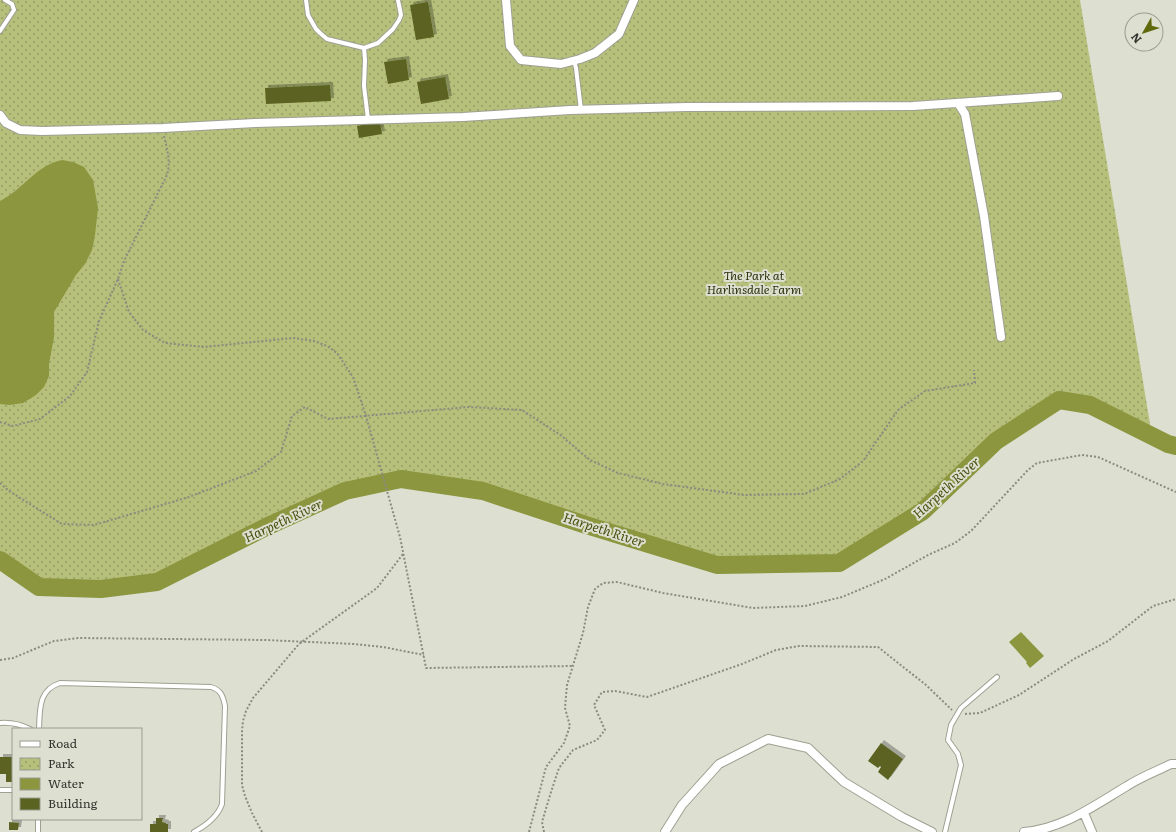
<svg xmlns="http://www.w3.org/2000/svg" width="1176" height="832" font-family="Literata,serif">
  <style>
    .park { fill: url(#park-dots) }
    .water { fill: #8b963f }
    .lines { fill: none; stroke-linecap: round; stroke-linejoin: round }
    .river { stroke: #8b963f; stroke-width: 18 }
    .building { fill: #5b6321; filter: url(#shadow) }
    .service-casing { stroke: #9ea092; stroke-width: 6 }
    .minor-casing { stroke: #9ea092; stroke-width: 10 }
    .path { stroke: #898b81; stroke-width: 2; stroke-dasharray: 2 2; stroke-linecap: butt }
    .service { stroke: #fff; stroke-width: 4 }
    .minor { stroke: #fff; stroke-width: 8 }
    .labels { text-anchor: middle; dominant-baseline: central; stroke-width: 4; stroke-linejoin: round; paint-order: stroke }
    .park-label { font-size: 12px; font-style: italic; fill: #2e320d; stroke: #dde0d1 }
    .water-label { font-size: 13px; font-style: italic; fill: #494f0e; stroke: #dde0d1 }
  </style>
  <defs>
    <pattern id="park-dots" width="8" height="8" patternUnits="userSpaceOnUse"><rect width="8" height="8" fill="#b6c07b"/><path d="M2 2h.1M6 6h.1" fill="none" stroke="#959d65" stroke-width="1.8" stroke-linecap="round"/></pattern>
    <filter id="shadow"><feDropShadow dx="3" dy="-3" stdDeviation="0" flood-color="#0004"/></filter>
  </defs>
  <rect width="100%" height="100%" fill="#dde0d1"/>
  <path class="park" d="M0,0h1080l72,436 -62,-31 -31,-5 -63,41 -73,70 -84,52 -122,2 -131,-40 -103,-34 -82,-12 -56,12 -79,36 -109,55 -56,7 -62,-2 -39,-27z"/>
  <path class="water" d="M62,160l11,2 11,5 9,13 5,28 -3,27 -3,15 -7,14 -9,11 -22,37v25l-5,27v12l-5,11 -8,8 -13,8 -13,2 -10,-1v-203c23,-11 36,-36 62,-41z
    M1021,632l23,24 -14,12 -4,-5 1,-1 -18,-20z"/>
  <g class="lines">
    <path class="river" d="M0,560l39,27 62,2 56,-7 109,-55 79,-36 56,-12 82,12 103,34 131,40 122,-2 84,-52 73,-70 63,-41 31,5 78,39 8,2"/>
  </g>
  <path class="building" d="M428,2l6,35 -18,3 -6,-35z
    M406,59l3,21 -21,4 -4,-22z
    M445,77l4,22 -28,5 -4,-22z
    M330,85l1,16 -65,3 -1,-16z
    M380,122l2,12 -23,4 -2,-12z
    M881,743l22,16 -15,21 -10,-8 3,-5 -1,-1 -2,2 -10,-7z
    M0,757h13v25h-7v-8h-6z
    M156,818h7l-1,4 4,1v1h2v8h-18v-8h6z
    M9,822l10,1 -1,7h-9z"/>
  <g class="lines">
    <defs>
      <path id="service" d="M306,0l2,15 8,14 4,4 7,6 37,9 14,-5 15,-14 6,-9 2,-5 -3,-15
        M0,31l14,-21 -2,-6 -7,-4
        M364,48l1,12 -1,26 4,33
        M574,61l2,7 5,42
        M0,723c11,-1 20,1 30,6
        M39,729c1,-19 -1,-39 21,-46l151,4c10,3 12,9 14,19l-3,98c-4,12 -17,22 -28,28
        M0,790h13
        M38,819v13
        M945,832l16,-67 -3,-11 -10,-14 3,-15 10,-17 36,-31"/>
      <path id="minor" d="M506,0l4,46 11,14 40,4 19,-5 15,-6 24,-19 15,-34
        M958,103l7,11 19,102 17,121
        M0,115l6,8 14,7 22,1 121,-3 92,-5 208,-6 107,-7 117,-3 226,-1 145,-10
        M1084,813l8,19
        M665,832l17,-27 37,-41 49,-25 40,9 36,34 58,35 30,15
        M1024,832c39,-3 71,-27 103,-46 14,-9 30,-15 44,-22h5"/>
    </defs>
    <use href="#service" class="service-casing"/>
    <use href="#minor" class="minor-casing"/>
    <path class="path" d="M118,279l11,33 14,18 22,13 39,4 89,-9 21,3 13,5 10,7 16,24 13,39 34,121 26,131 147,-2
      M0,422l13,4 27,-7 30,-23 17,-24 12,-51 19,-42 6,-18 43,-86c4,-14 0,-26 -3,-39
      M0,483l9,8 53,33 32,1 95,-28 67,-26 25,-19 11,-36 13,-9 23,12 141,-12 53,3 37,24 31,26 28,13 45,11 81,11 60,-1 36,-15 23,-18 35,-51 27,-19 50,-8 -1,-13
      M0,660l13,-2 41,-17 24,-3 188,2 88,4 29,3 41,8
      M965,714l15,-1 39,-18 55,-36 34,-18 45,-35 23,-7
      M262,832l-10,-19 -7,-17 -3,-11v-54l1,-10 3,-10 7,-13 46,-54 78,-56 26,-34
      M529,832l17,-65 18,-24 6,-17 -5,-18 2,-23 16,-52 5,-26 7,-18 8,-6 14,-1 46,11 90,15 52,-2 37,-9 43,-18 43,-24 27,-12 16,-12 57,-61 9,-7 45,-8 16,2 78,35
      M544,832l-2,-10 9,-30 8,-24 14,-18 24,-10 8,-10 -11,-25 8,-13 13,-1 32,6 95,-33 34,-14 23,-4 79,1 48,38 26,25"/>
    <use href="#service" class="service"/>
    <use href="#minor" class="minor"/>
  </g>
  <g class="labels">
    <g class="park-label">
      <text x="754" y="275">The Park at<tspan x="754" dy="14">Harlinsdale Farm</tspan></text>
    </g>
    <g class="water-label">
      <text transform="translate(946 487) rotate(-42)">Harpeth River</text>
      <text transform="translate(283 520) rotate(-25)">Harpeth River</text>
      <text transform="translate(604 529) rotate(18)">Harpeth River</text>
    </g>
  </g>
  <rect x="12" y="728" width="130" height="92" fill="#dde0d1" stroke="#999b90"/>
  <rect x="20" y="741" width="20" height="6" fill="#ffffff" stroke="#999b90"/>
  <text x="48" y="748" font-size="12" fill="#33342f">Road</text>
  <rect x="20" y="758" width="20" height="12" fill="url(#park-dots)" stroke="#999b90"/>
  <text x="48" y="768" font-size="12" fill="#33342f">Park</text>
  <rect x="20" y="778" width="20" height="12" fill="#8b963f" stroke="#999b90"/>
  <text x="48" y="788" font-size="12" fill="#33342f">Water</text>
  <rect x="20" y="798" width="20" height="12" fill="#5b6321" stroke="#999b90"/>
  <text x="48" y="808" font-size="12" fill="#33342f">Building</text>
  <g transform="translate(1144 32) rotate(231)"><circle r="19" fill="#dde0d1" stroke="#999b90"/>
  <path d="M0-3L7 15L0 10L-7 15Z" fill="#5f680b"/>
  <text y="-6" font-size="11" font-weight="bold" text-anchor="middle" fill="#33342f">N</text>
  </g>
</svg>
